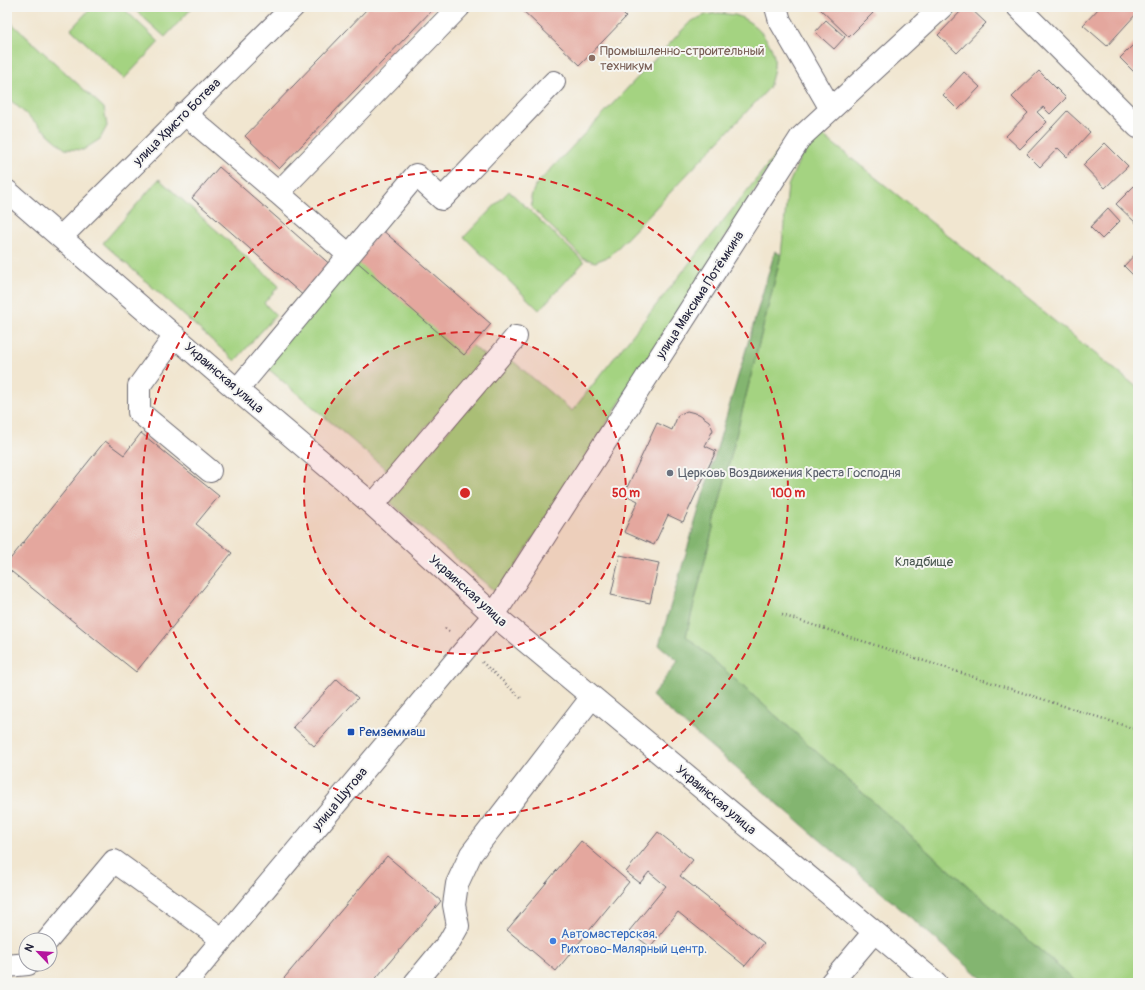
<svg xmlns="http://www.w3.org/2000/svg" width="1145" height="990" font-family="Pangolin,sans-serif">
  <style>
    .green { fill: #a4d381; stroke: #637a5e }
    .forest { fill: #83b56f; stroke: #526c55 }
    .building { fill: #e4a79e }
    .lines { fill: none; stroke-linecap: round; stroke-linejoin: round }
    .minor-casing { stroke: #6a676f; stroke-width: 24 }
    .path { stroke: #6a676f; stroke-width: 2.5; stroke-dasharray: 1 3; stroke-linecap: butt }
    .minor { stroke: #fff; stroke-width: 22 }
    .ring { fill: none; stroke: #d62828; stroke-width: 2; stroke-dasharray: 7 5 }
    .education-dot { fill: #8d6e63; stroke: #f6f6f2; stroke-width: 1.5 }
    .worship-dot { fill: #6b7280; stroke: #f6f6f2; stroke-width: 1.5 }
    .transit-dot { fill: #1a4fb4; stroke: #f6f6f2; stroke-width: 1.5 }
    .shop-dot { fill: #3f7fe0; stroke: #f6f6f2; stroke-width: 1.5 }
    .labels { text-anchor: middle; dominant-baseline: central; stroke-width: 4; stroke-linejoin: round; paint-order: stroke }
    .education-label { font-size: 13px; fill: #785e54; stroke: #f6f6f2; text-anchor: start }
    .street-label { font-size: 13px; fill: #22223b; stroke: #f6f6f2 }
    .worship-label { font-size: 13px; fill: #5b616d; stroke: #f6f6f2; text-anchor: start }
    .park-label { font-size: 13px; fill: #495750; stroke: #f6f6f2 }
    .transit-label { font-size: 13px; fill: #164399; stroke: #f6f6f2; text-anchor: start }
    .shop-label { font-size: 13px; fill: #366cbe; stroke: #f6f6f2; text-anchor: start }
    .centre { fill: #d62828; stroke: #f6f6f2; stroke-width: 2 }
    .ring-label { font-size: 12px; text-anchor: middle; font-weight: bold; fill: #d62828; stroke: #f6f6f2; stroke-width: 4; stroke-linejoin: round; paint-order: stroke }
  </style>
  <rect width="100%" height="100%" fill="#f6f6f2"/>
  <filter id="ink" filterUnits="userSpaceOnUse"><feTurbulence type="fractalNoise" baseFrequency=".025" numOctaves="2"/><feDisplacementMap in="SourceGraphic" scale="8" xChannelSelector="R" yChannelSelector="G"/><feConvolveMatrix kernelMatrix="1 2 1 2 8 2 1 2 1" color-interpolation-filters="sRGB"/></filter>
  <filter id="wash" filterUnits="userSpaceOnUse"><feTurbulence type="fractalNoise" baseFrequency=".012" numOctaves="4" result="noise"/><feDisplacementMap in="SourceGraphic" scale="16" xChannelSelector="R" yChannelSelector="G"/><feGaussianBlur stdDeviation="0.9" result="paint"/><feColorMatrix in="noise" values="0 0 0 0 0 0 0 0 0 0 0 0 0 0 0 0 0 1.4 0 .05"/><feComposite in="paint" operator="in"/></filter>
  <g filter="url(#wash)">
    <rect width="100%" height="100%" fill="#f1e6d0"/>
    <path class="green" d="M92,7h30l37,35 -35,37 -53,-50z
      M132,7h61l-28,30z
      M719,13c5,1 11,1 16,2 17,5 36,24 39,42 1,10 -2,21 -5,31l-159,168 -15,6 -12,-4 -51,-50 -1,-11 4,-11 155,-164 15,-7z
      M7,19l97,89 3,18 -7,13 -17,11 -18,-1 -58,-52z
      M820,133l318,255v595h-61l-391,-347 95,-381 7,-69 15,-35z
      M785,143l-287,451 -108,-92 118,-145 64,54z
      M159,179l120,107 -15,17 12,12 -41,46 -132,-118z
      M509,191l75,71 -45,48 -75,-73z
      M363,252l123,105 -98,114 -123,-105z"/>
    <path class="forest" d="M775,251l6,4 -95,381 391,347h-90l-335,-287 26,-35 -19,-16z"/>
    <g id="blocks">
      <path class="building" d="M369,7h66l-156,162 -34,-33z
        M519,7h97l10,10 -46,48z
        M818,7h49l6,6 -24,24z
        M965,7h4l17,16 -29,30 -19,-18z
        M1100,7h31l6,6 -30,33 -24,-21z
        M826,20l19,17 -11,12 -19,-17z
        M1138,40v31l-3,2 -15,-15z
        M1039,71l27,27 -16,16 -7,-7 -6,5 10,10 -27,27 -14,-13 22,-23 -16,-16z
        M964,72l16,15 -22,23 -15,-15z
        M1067,111l23,21 -23,25 -9,-9 -18,19 -13,-13z
        M1105,143l23,23 -23,22 -22,-23z
        M219,167l114,100 -27,31 -114,-100z
        M1138,182v39l-2,2 -20,-19z
        M1108,208l12,13 -18,18 -12,-12z
        M381,229l110,95 -27,31 -110,-96z
        M1138,251v29l-14,-14z
        M687,411l12,3 10,7 4,9 -8,16 11,5 -33,71 -15,-7 -14,30 -30,-13 14,-31 -14,-7 33,-71 15,7 6,-15z
        M141,433l78,63 -23,28 36,29 -96,119 -129,-104v-5l98,-122 19,14z
        M620,555l39,8 -9,40 -39,-8z
        M337,679l21,19 -44,48 -21,-19z
        M658,832l35,28 -13,16 84,67 -19,23 -67,-54 -28,35 -21,-16 37,-45 -17,-14 -9,11 -14,-11z
        M581,841l48,41 -73,89 -49,-41z
        M387,856l54,45 -69,82h-92z"/>
    </g>
  </g>
  <g filter="url(#ink)">
    <use href="#blocks" fill-opacity="0" stroke="#6a676f" stroke-width="1"/>
    <g class="lines">
      <defs>
        <path id="minor" d="M776,7l4,14 51,88
          M1018,7l120,120
          M184,113l94,80
          M7,191l230,199 136,115 121,110 442,368
          M61,237l232,-230
          M349,255l-71,-62 181,-186
          M175,336l-36,50v26l71,59
          M237,390l179,-215 26,24 112,-117
          M373,505l143,-168
          M48,940l66,-79 108,78
          M7,966l21,-2
          M186,983l308,-368 307,-478 141,-130
          M415,983l34,-41 9,-16 -4,-21 3,-21 14,-30 121,-157
          M831,983l43,-51"/>
      </defs>
      <use href="#minor" class="minor-casing"/>
      <path class="path" d="M782,615l356,115
        M445,628l6,5
        M482,662l40,37"/>
      <use href="#minor" class="minor"/>
    </g>
  </g>
  <circle cx="465" cy="493" r="161" fill="#d62828" fill-opacity=".12"/>
  <g class="ring">
    <circle cx="465" cy="493" r="161"/>
    <circle cx="465" cy="493" r="323"/>
  </g>
  <circle class="education-dot" cx="592" cy="58" r="4"/>
  <circle class="worship-dot" cx="670" cy="473" r="4"/>
  <rect class="transit-dot" x="347" y="728" width="8" height="8" rx="2"/>
  <circle class="shop-dot" cx="553" cy="941" r="4"/>
  <g class="labels">
    <g class="education-label">
      <text x="600" y="51">Промышленно-строительный<tspan x="600" dy="15">техникум</tspan></text>
    </g>
    <g class="street-label">
      <text transform="translate(177 122) rotate(-45)">улица Христо Ботева</text>
      <text transform="translate(700 295) rotate(-57)">улица Максима Потёмкина</text>
      <text transform="translate(224 378) rotate(41)">Украинская улица</text>
      <text transform="translate(468 591) rotate(42)">Украинская улица</text>
      <text transform="translate(340 799) rotate(-50)">улица Шутова</text>
      <text transform="translate(716 800) rotate(40)">Украинская улица</text>
    </g>
    <g class="worship-label">
      <text x="678" y="473">Церковь Воздвижения Креста Господня</text>
    </g>
    <g class="park-label">
      <text x="924" y="562">Кладбище</text>
    </g>
    <g class="transit-label">
      <text x="359" y="732">Ремземмаш</text>
    </g>
    <g class="shop-label">
      <text x="561" y="934">Автомастерская.<tspan x="561" dy="15">Рихтово-Малярный центр.</tspan></text>
    </g>
  </g>
  <circle cx="465" cy="493" r="6" class="centre"/>
  <g class="ring-label">
    <text x="626" y="497">50 m</text>
    <text x="788" y="497">100 m</text>
  </g>
  <rect width="1145" height="990" fill="none" stroke="#f6f6f2" stroke-width="24"/>
  <g transform="translate(38 952) rotate(295)"><circle r="19" fill="#f6f6f2" stroke="#a1a1a9"/>
  <path d="M0-3L7 15L0 10L-7 15Z" fill="#b5179e"/>
  <text y="-6" font-size="11" font-weight="bold" text-anchor="middle" fill="#22223b">N</text>
  </g>
</svg>
